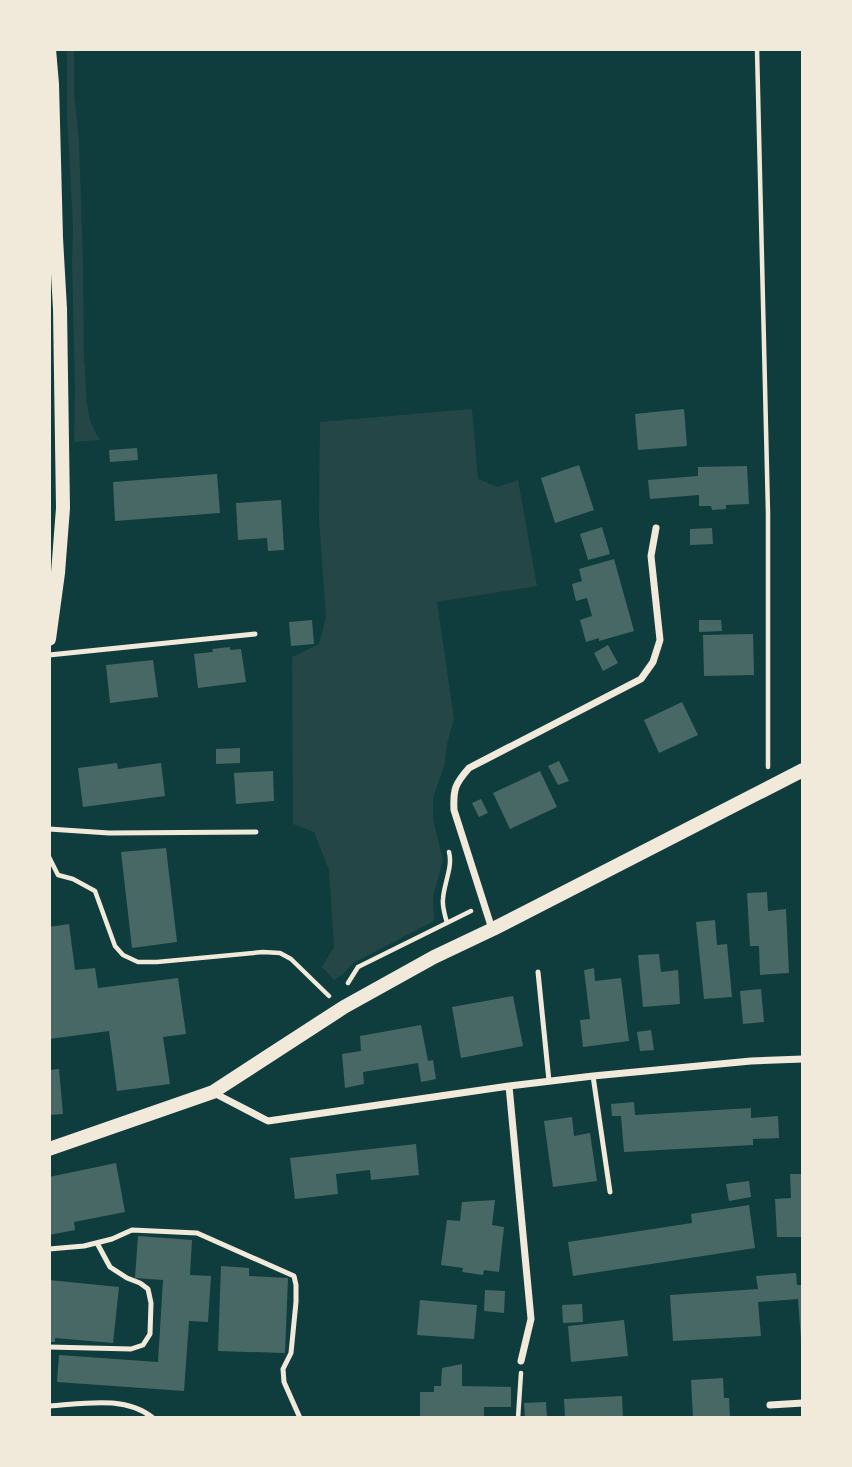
<svg xmlns="http://www.w3.org/2000/svg" width="852" height="1467" font-family="Arial,sans-serif">
  <style>
    .green { fill: #244646 }
    .building { fill: #486865 }
    .lines { fill: none; stroke-linecap: round; stroke-linejoin: round }
    .path { stroke: #f1e9da; stroke-width: 4.5 }
    .service { stroke: #f1e9da; stroke-width: 5 }
    .minor { stroke: #f1e9da; stroke-width: 7 }
    .secondary { stroke: #f1e9da; stroke-width: 14 }
  </style>
  <rect width="100%" height="100%" fill="#0f3d3e"/>
  <path class="green" d="M67,49h6l1,2v41l5,50 4,120 1,98c4,31 -2,52 16,80l-26,2 1,-55 -3,-124 1,-36 -6,-112z
    M472,409l6,70 20,8 20,-7 19,106 -100,16 17,117 -7,25 -3,22 -11,32v21l10,41 -10,36 1,25 -81,42 -10,11 -9,6 -12,-13 12,-20 -5,-77 -15,-38 -21,-8 -1,-167 27,-13 7,-27 -7,-98 1,-97z"/>
  <path class="building" d="M684,409l3,37 -49,4 -3,-36z
    M137,448l1,12 -28,2 -1,-12z
    M579,465l15,45 -39,13 -14,-45z
    M747,466l2,38 -23,1v4l-14,1 -1,-4h-12v-11l-49,4 -2,-19 50,-4v-9z
    M217,474l3,39 -105,8 -2,-39z
    M281,500l3,50 -16,1 -1,-13 -29,2 -2,-37z
    M602,527l8,27 -22,6 -8,-26z
    M712,528l1,16 -23,1v-16z
    M614,559l20,72 -35,10v-3l-13,4 -6,-22 12,-4 -5,-18 -11,3 -4,-17 10,-3 -3,-12z
    M312,620l2,24 -23,2 -2,-24z
    M699,620h22l1,11 -23,1z
    M753,634l1,41 -50,1 -1,-41z
    M608,645l10,18 -15,8 -9,-18z
    M230,647v3l11,-1 5,33 -48,6 -4,-34 19,-2 -1,-3z
    M153,660l5,37 -48,6 -4,-38z
    M682,702l16,33 -39,18 -15,-33z
    M240,748v15l-24,1v-15z
    M559,761l10,20 -11,4 -10,-19z
    M117,763l1,6 43,-6 4,33 -82,11 -5,-39z
    M273,771l1,30 -38,3 -2,-31z
    M540,771l17,36 -47,22 -17,-36z
    M481,799l7,14 -9,4 -7,-14z
    M166,848l11,94 -45,6 -11,-96z
    M767,892l1,19 18,-2 3,64 -29,2 -1,-29h-9l-3,-53z
    M715,920l2,25 10,-1 5,53 -28,2 -8,-77z
    M69,924l6,46 20,-2 3,20 80,-10 8,56 -23,3 7,47 -53,7 -8,-60 -60,8v-112z
    M659,954l2,18 17,-2 2,34 -37,3 -5,-52z
    M594,968l1,13 26,-3 8,63 -46,6 -3,-27 10,-1 -6,-49z
    M761,989l3,33 -21,2 -3,-33z
    M513,996l10,50 -62,12 -9,-51z
    M421,1025l7,36 5,-1 3,19 -15,3 -3,-19 -55,9 1,12 -19,4 -3,-34 19,-3 -1,-15z
    M651,1030l3,20 -14,1 -3,-19z
    M59,1069l4,45 -14,1v-45z
    M634,1102l1,13 116,-7v10l27,-2 1,22 -26,1v6l-129,7 -3,-36h-9l-1,-12z
    M572,1117l2,19 16,-3 7,48 -44,6 -9,-66z
    M416,1144l3,31 -48,5 -1,-10 -34,4 2,20 -43,5 -5,-41z
    M116,1163l9,49 -51,10 1,8 -26,5v-58z
    M790,1174h13v63h-26l-2,-38 16,-1z
    M749,1181l2,16 -22,4 -3,-17z
    M495,1200l-3,25 12,2 -5,45 -15,-2 -1,5 -21,-3 1,-4 -22,-3 6,-45 13,1 2,-19z
    M749,1205l6,43 -182,28 -5,-34 124,-19 -1,-9z
    M138,1236l54,4 -2,35 21,1 -3,46 -19,-1 -5,70 -127,-9 2,-27 99,7 5,-82 -28,-2z
    M221,1266l28,2v8l39,2 -3,75 -67,-2z
    M796,1273l1,12h6v54h-2l-3,-40 -40,3 3,34 -88,5 -3,-46 88,-6 -2,-13z
    M49,1280l70,7 -6,56 -58,-5v4h-6z
    M485,1290l20,1 -1,22 -20,-2z
    M420,1300l57,5 -3,34 -57,-4z
    M582,1304l1,18 -20,1 -1,-18z
    M624,1320l4,36 -57,6 -3,-36z
    M462,1364v22l49,1v20h-27v11h-64v-26h14v-6h7l1,-18z
    M723,1378l1,20h5l1,20h-37l-2,-38z
    M622,1396l1,22h-58l-1,-19z
    M546,1402l1,16h-22l-1,-15z"/>
  <g class="lines">
    <path class="path" d="M757,49l11,464v254
      M49,857l9,18 15,4 22,12 20,55 8,9 15,7h19l106,-10 17,1 11,6 38,37
      M447,923c-2,-8 -5,-16 -4,-24 1,-16 10,-32 6,-47
      M348,983l10,-16 113,-56
      M518,1418l3,-45"/>
    <path class="service" d="M49,655l206,-21
      M49,829l60,4 147,-1
      M538,972l11,109
      M593,1076l17,116
      M49,1249l35,-3 28,-7 20,-9 65,3 97,43 2,9v17l-5,51 -8,16 1,13 16,36
      M49,1347l82,2 12,-4 7,-11 1,-31 -3,-14 -8,-6 -13,-5 -17,-11 -13,-24
      M49,1406c34,-2 76,-11 104,12"/>
    <path class="minor" d="M492,929l-38,-119c-1,-21 1,-26 15,-42l172,-89 12,-17 7,-22 -9,-84 5,-28
      M509,1086l22,233 -10,42
      M214,1093l54,28 241,-35 84,-10 158,-15 52,-2
      M770,1405l33,-2"/>
    <path class="secondary" d="M49,639l9,-66 5,-65 -3,-199 -4,-71 -4,-154 -3,-35
      M49,1149l164,-57 131,-85 90,-50 59,-28 310,-159"/>
  </g>
  <rect width="852" height="1467" fill="none" stroke="#f1e9da" stroke-width="102"/>
</svg>
